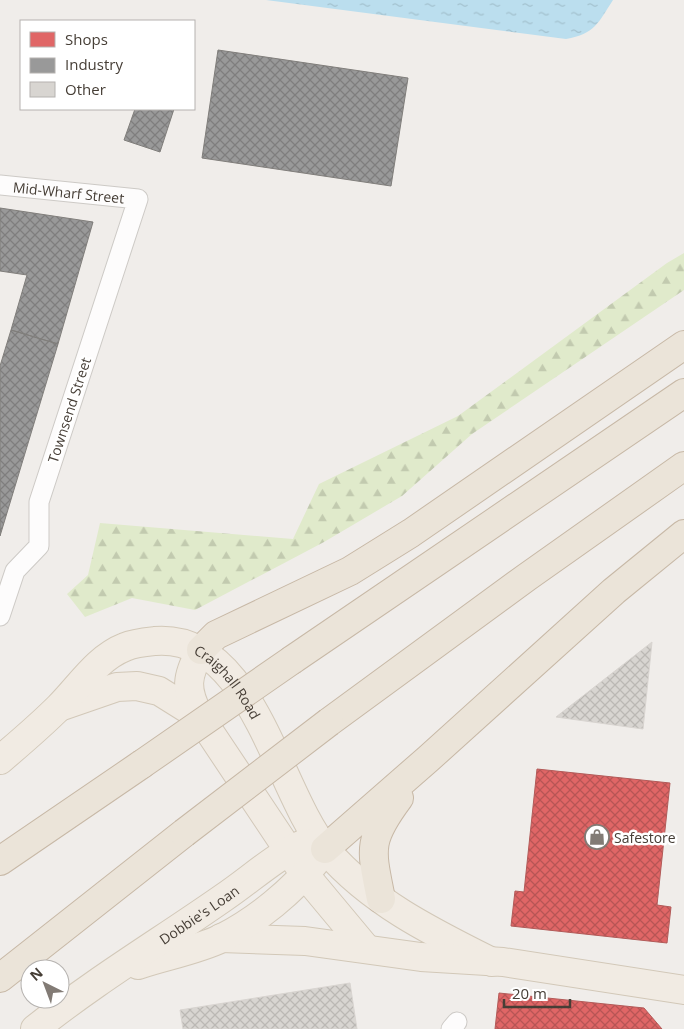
<svg xmlns="http://www.w3.org/2000/svg" width="684" height="1029" font-family="'Open Sans',sans-serif">
  <style>
    .forest { fill: url(#forest-firs) }
    .water { fill: url(#water-ripples) }
    .shops { fill: url(#shops-cross-hatch); stroke: #b25a58 }
    .industry { fill: url(#industry-cross-hatch); stroke: #807e7b }
    .building { fill: url(#building-cross-hatch); stroke: #d8d4d0 }
    .lines { fill: none; stroke-linecap: round; stroke-linejoin: round }
    .minor-casing { stroke: #cdcac6; stroke-width: 21 }
    .primary-casing { stroke: #d2c8b8; stroke-width: 30 }
    .motorway-casing { stroke: #c7b8a6; stroke-width: 30 }
    .minor { stroke: #fdfcfc; stroke-width: 19 }
    .primary { stroke: #f1ebe3; stroke-width: 28 }
    .motorway { stroke: #ebe4d9; stroke-width: 28 }
    .motorway-bridge-casing { stroke: #c7b8a6; stroke-width: 30; stroke-linecap: butt }
    .motorway-bridge { stroke: #ebe4d9; stroke-width: 28 }
    .labels { text-anchor: middle; dominant-baseline: central; stroke-width: 5; stroke-linejoin: round; paint-order: stroke }
    .street-label { font-size: 14px; fill: #463e36; stroke: #fff }
    .poi-label { font-size: 14px; fill: #463e36; stroke: #fff; text-anchor: start }
  </style>
  <defs>
    <pattern id="forest-firs" width="22" height="20" patternUnits="userSpaceOnUse" patternTransform="scale(1.25)"><rect width="22" height="20" fill="#e0eacb"/><path d="M5 1l3.5 6h-7zM16 11l3.5 6h-7z" fill="#c2caaf"/></pattern>
    <pattern id="water-ripples" width="26" height="14" patternUnits="userSpaceOnUse" patternTransform="scale(1.25)"><rect width="26" height="14" fill="#bbdeee"/><path d="M2 4q2-2 4 0t4 0M15 11q2-2 4 0t4 0" fill="none" stroke="#a2c0cd"/></pattern>
    <pattern id="shops-cross-hatch" width="8" height="8" patternUnits="userSpaceOnUse" patternTransform="scale(1.25)"><rect width="8" height="8" fill="#e06666"/><path d="M0 0l8 8M0 8l8-8" fill="none" stroke="#b75555"/></pattern>
    <pattern id="industry-cross-hatch" width="8" height="8" patternUnits="userSpaceOnUse" patternTransform="scale(1.25)"><rect width="8" height="8" fill="#999"/><path d="M0 0l8 8M0 8l8-8" fill="none" stroke="#7f7e7e"/></pattern>
    <pattern id="building-cross-hatch" width="8" height="8" patternUnits="userSpaceOnUse" patternTransform="scale(1.25)"><rect width="8" height="8" fill="#d8d5d1"/><path d="M0 0l8 8M0 8l8-8" fill="none" stroke="#bbb8b4"/></pattern>
  </defs>
  <rect width="100%" height="100%" fill="#f0edea"/>
  <path class="forest" d="M684,253v37l-212,144 -70,62 -78,46 -129,68 -63,-12 -47,19 -18,-23 21,-19 12,-52 193,16 26,-55 139,-68 209,-153z"/>
  <path class="water" d="M266,0h347c-15,23 -18,34 -47,39z"/>
  <path class="shops" d="M537,769l133,14 -13,122 14,2 -4,36 -156,-17 4,-35 9,1z
    M499,993l145,15 18,21h-167z"/>
  <path class="industry" d="M218,50l190,28 -17,108 -189,-28z
    M135,109h39l-14,43 -36,-12z
    M0,208l93,14 -35,122 -47,-14 16,-55 -27,-4z
    M11,330l47,14 -58,192v-170z"/>
  <path class="building" d="M652,642l-9,87 -87,-12z
    M350,983l7,46h-174l-3,-19z"/>
  <g class="lines">
    <defs>
      <g id="minor">
        <path id="s1" d="M0,185l138,14 -99,303v44l-24,25 -15,45"/>
        <path d="M451,1029l6,-7"/>
      </g>
      <g id="primary">
        <path d="M62,706l55,-19 20,-1 22,5 40,25 106,159 60,72"/>
        <path d="M199,716c-14,-27 -13,-39 2,-66"/>
        <path id="s2" d="M0,760c20,-17 40,-34 59,-53 21,-21 38,-49 66,-60 9,-4 20,-5 30,-6 98,-8 122,151 172,210 44,51 105,81 165,111"/>
        <path d="M221,938l84,3 116,16 82,5 181,28"/>
        <path d="M138,965c26,-9 60,-15 84,-27 35,-18 71,-47 95,-78"/>
        <path id="s3" d="M35,1029c60,-48 125,-87 188,-131 27,-18 52,-42 82,-55"/>
      </g>
      <path id="motorway" d="M201,650l15,-15 134,-64 61,-38 273,-188
        M292,660l392,-267
        M329,722l198,-145 157,-111
        M325,849l103,-90 186,-168 70,-57
        M0,861l142,-97
        M381,899c-10,-50 -14,-58 18,-101
        M0,978l184,-145"/>
    </defs>
    <use href="#minor" class="minor-casing"/>
    <use href="#primary" class="primary-casing"/>
    <use href="#motorway" class="motorway-casing"/>
    <use href="#minor" class="minor"/>
    <use href="#primary" class="primary"/>
    <use href="#motorway" class="motorway"/>
    <defs>
      <path id="motorway-bridge" d="M142,764l150,-104
        M184,833l145,-111"/>
    </defs>
    <use href="#motorway-bridge" class="motorway-bridge-casing"/>
    <use href="#motorway-bridge" class="motorway-bridge"/>
  </g>
  <defs>
    <symbol id="shop-ring" viewBox="-11 -11 22 22"><circle r="9.5" fill="#fff" stroke="#827b75" stroke-width="1.5"/><path d="M-5-2.5h2.3a2.7 3.5 0 0 1 5.4 0H5L5.5 6h-11ZM-1.5-2.5h3a1.5 2.3 0 0 0-3 0Z" fill="#827b75"/></symbol>
  </defs>
  <g fill-rule="evenodd">
    <use href="#shop-ring" x="583" y="823" width="28" height="28"/>
  </g>
  <g class="labels">
    <g class="street-label">
      <text stroke="none"><textPath href="#s1" startOffset="69">Mid-Wharf Street</textPath></text>
      <text transform="translate(69 410) rotate(-72)">Townsend Street</text>
      <text stroke="none"><textPath href="#s2" startOffset="289">Craighall Road</textPath></text>
      <text stroke="none"><textPath href="#s3" startOffset="200">Dobbie's Loan</textPath></text>
    </g>
    <g class="poi-label">
      <text x="614" y="837">Safestore</text>
    </g>
  </g>
  <rect x="20" y="20" width="175" height="90" fill="#ffffff" stroke="#b5b2af"/>
  <rect x="30" y="32" width="25" height="15" fill="#e06666" stroke="#b5b2af"/>
  <text x="65" y="45" font-size="15" fill="#463e36">Shops</text>
  <rect x="30" y="58" width="25" height="15" fill="#999999" stroke="#b5b2af"/>
  <text x="65" y="70" font-size="15" fill="#463e36">Industry</text>
  <rect x="30" y="82" width="25" height="15" fill="#d8d5d1" stroke="#b5b2af"/>
  <text x="65" y="95" font-size="15" fill="#463e36">Other</text>
  <g transform="translate(45 984) rotate(318)"><circle r="24" fill="#ffffff" stroke="#b5b2af"/>
  <path d="M0-4L9 19L0 12L-9 19Z" fill="#827b75"/>
  <text y="-8" font-size="14" font-weight="bold" text-anchor="middle" fill="#463e36">N</text>
  </g>
  <path d="M504 999v8h66v-8" fill="none" stroke="#463e36" stroke-width="2.5"/>
  <text x="512" y="999" font-size="15" fill="#463e36" stroke="#ffffff" stroke-width="4" paint-order="stroke">20 m</text>
</svg>
